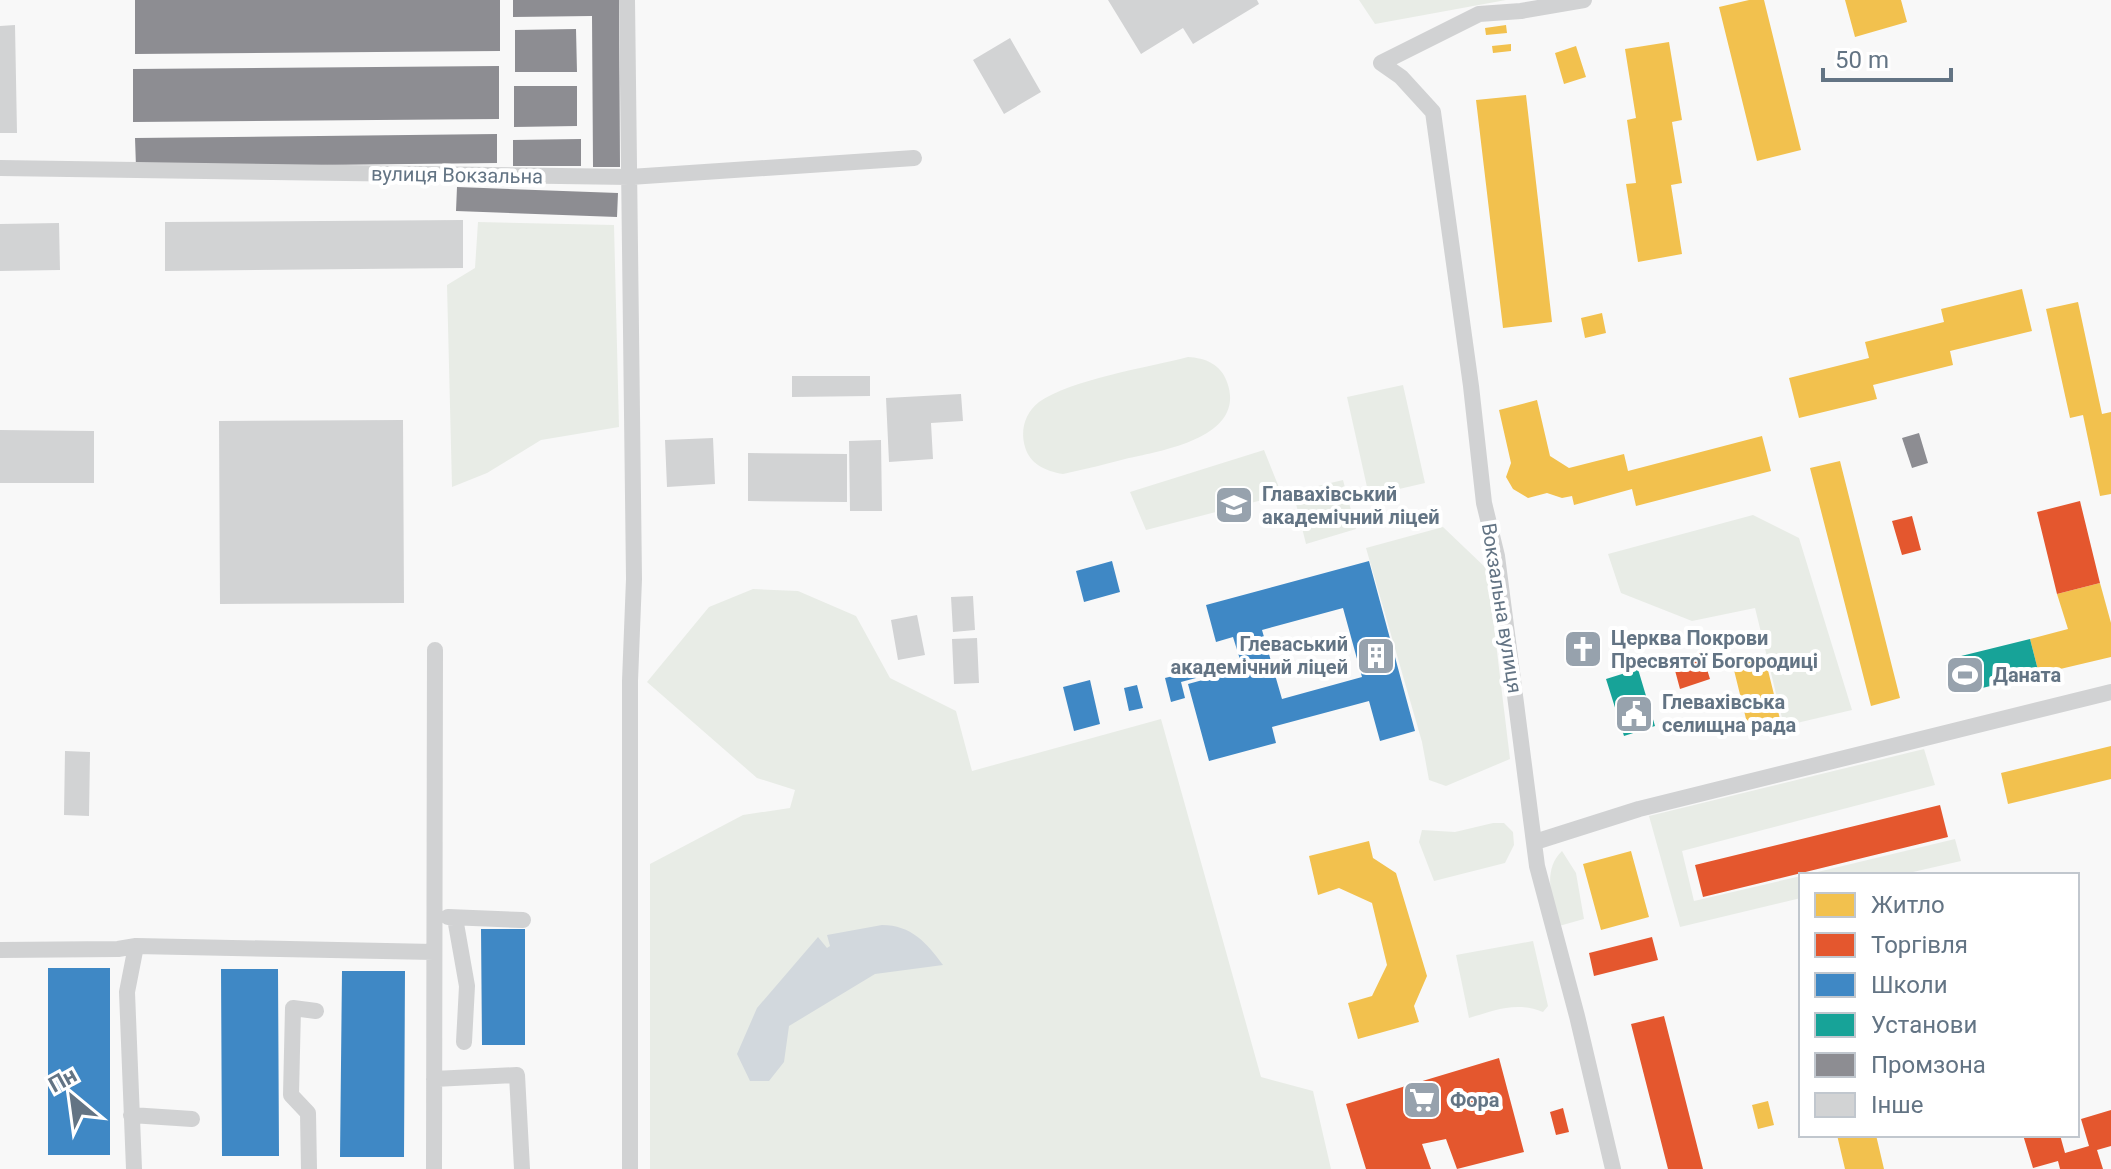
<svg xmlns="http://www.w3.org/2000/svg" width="2111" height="1169" font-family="Roboto,sans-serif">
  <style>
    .green { fill: #e8ece6 }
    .water { fill: #d2d8dd }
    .homes { fill: #f2c14e }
    .shops { fill: #e4572e }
    .schools { fill: #3f88c5; fill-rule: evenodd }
    .public { fill: #17a398 }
    .industry { fill: #8d8d92 }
    .building { fill: #d2d3d4 }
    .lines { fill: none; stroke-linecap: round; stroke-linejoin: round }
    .street { stroke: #d1d2d3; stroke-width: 16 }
    .labels { text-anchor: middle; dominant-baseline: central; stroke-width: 8; stroke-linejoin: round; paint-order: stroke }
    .street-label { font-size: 20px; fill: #637484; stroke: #fff }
    .poi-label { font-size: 20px; font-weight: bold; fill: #637484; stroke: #fff; text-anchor: start }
  </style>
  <rect width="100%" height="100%" fill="#f8f8f8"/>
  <path class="green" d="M1359,0h147l-131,24z
    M478,222l136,3 5,202 -78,13 -54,33 -35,14 -5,-202 28,-17z
    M1188,357c17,1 33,7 39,25 20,54 -62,68 -98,76 -22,6 -44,11 -66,16 -18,-3 -33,-10 -38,-27 -5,-17 0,-34 14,-45 31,-22 110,-35 149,-45z
    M1403,385l22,98 -56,13 -22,-99z
    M1264,450l18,45 -136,35 -16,-38z
    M1343,480l13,49 -50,15 -13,-52z
    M1753,515l46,23 53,172 -68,16 -29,-118 -63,13 -71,-28 -13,-39z
    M1443,527l44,42 23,190 -64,27 -17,-6 -7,-38 -56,-194z
    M753,589l45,2 58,25 34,62 66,33 16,60 189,-52 100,358 52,14 18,78h-681v-305l93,-49 47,-7 5,-18 -38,-12 -110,-96 62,-75z
    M1924,749l11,36 -253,66 12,50 107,-25v22l-121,29 -31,-111z
    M1493,823h11l9,9 1,13 -9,18 -71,18 -15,-39 3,-12 33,2z
    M1955,839l6,22 -61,14h-95z
    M1562,851l14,22 8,46 -25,7c-6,-24 -18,-55 3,-75z
    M1533,941l15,65 -5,6c-26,-11 -48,-2 -74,6l-13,-63z"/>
  <path class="water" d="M882,925c29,0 45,18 61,40l-68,9 -86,52 -5,36 -15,19h-19l-13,-27 20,-46 61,-71 9,11 3,-2 -3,-11z"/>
  <path class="homes" d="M1749,0h15l37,150 -44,11 -38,-154z
    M1845,0h56l6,22 -52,15z
    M1506,25l1,8 -21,2 -1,-7z
    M1669,42l13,78 -10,2 10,61 -11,2 11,69 -44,8 -12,-78 10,-1 -9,-63 9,-2 -11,-69z
    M1511,44v7l-18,2 -1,-7z
    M1576,46l10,31 -22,7 -9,-31z
    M1526,95l26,227 -49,6 -27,-228z
    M2022,289l10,42 -82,20 3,14 -80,20 4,14 -78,19 -10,-40 80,-20 -4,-16 79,-20 -3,-13z
    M2078,302l24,112 9,-2v82l-11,2 -17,-81 -13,3 -24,-109z
    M1602,313l4,20 -21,5 -4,-20z
    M1537,400l13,56 19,12 55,-14 4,17 134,-35 9,35 -135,35 -4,-17 -58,16 -2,-9 -10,2 -15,-5 -19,5 -15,-9 -7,-12 5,-14 -12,-53z
    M1840,461l60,237 -29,8 -61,-238z
    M2100,583l11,40v34l-72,17 -9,-35 38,-10 -11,-35z
    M1764,654l16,65 -32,8 -16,-65z
    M2111,746v33l-103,25 -7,-31z
    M1369,841l4,17 23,15 31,103 -13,30 5,16 -61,17 -10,-36 24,-7 15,-31 -15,-62 -33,-15 -21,7 -9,-39z
    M1631,851l18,66 -48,13 -18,-66z
    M1768,1101l6,24 -16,4 -6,-24z
    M1837,1135h39l8,34h-39z"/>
  <path class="shops" d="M2080,501l20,82 -43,11 -20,-82z
    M1912,516l9,34 -19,5 -10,-34z
    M1702,653l8,26 -30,10 -7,-26 14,-2 -2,-4z
    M1940,805l8,32 -245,60 -8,-32z
    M1652,937l6,23 -64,16 -5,-23z
    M1664,1016l39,153h-35l-37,-145z
    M1499,1058l25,94 -67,17 -11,-30 -24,5 9,25h-65l-20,-65z
    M1563,1108l6,24 -13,3 -6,-23z
    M2111,1110v36l-14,4 6,19h-43l-2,-8 -25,7 -10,-33h37l5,18 24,-7 -8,-27z"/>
  <path class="schools" d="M1112,561l8,31 -36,10 -8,-31z
    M1369,561l46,170 -35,10 -11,-40 -97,26 4,16 -67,18 -21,-77 55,-15 -10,-32 -17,5 -10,-37zM1343,608l19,69 -80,22 -20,-69z
    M1209,667l2,7 -30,8 4,16 -14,4 -6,-24z
    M1090,680l10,44 -26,7 -11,-44z
    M1137,685l6,23 -14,3 -5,-23z
    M481,929h44v116h-43z
    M48,968h62v187h-62z
    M221,969h57l1,187h-57z
    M342,971h63l-1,186h-64z"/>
  <path class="public" d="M1596,638l4,12 -30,10 -4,-12z
    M2030,639l9,35 -77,19 -9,-35z
    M1638,669l17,57 -31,10 -18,-57z"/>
  <path class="industry" d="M135,0h365v51l-365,3z
    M513,0h106l1,167h-27l-1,-151 -79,1z
    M576,29l1,43h-62v-42z
    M499,66v53l-366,3v-53z
    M514,86h63v40l-63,1z
    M497,134v29l-361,4 -1,-29z
    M581,139v27h-68v-26z
    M457,187l161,6 -1,24 -161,-6z
    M1919,433l9,30 -16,5 -10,-30z"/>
  <path class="building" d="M1108,0h149l2,4 -66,40 -10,-16 -42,26z
    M15,25l2,108h-17v-107z
    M1010,38l31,54 -37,22 -31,-54z
    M463,220v48l-298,3v-49z
    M59,223l1,47 -60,1v-47z
    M792,376h78v20l-78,1z
    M961,394l2,27 -32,2 2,36 -44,3 -3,-64z
    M403,420l1,183 -184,1 -1,-183z
    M0,430l94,1v52h-94z
    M713,438l2,46 -48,3 -2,-47z
    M881,440l1,71h-32l-1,-70z
    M748,453l99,1v48l-99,-1z
    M973,596l2,34 -22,2 -2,-35z
    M917,615l8,40 -27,5 -7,-40z
    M977,638l2,45 -25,1 -2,-45z
    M65,751l25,1 -1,64 -25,-1z"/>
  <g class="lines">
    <path class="street" d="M627,0l7,579 -4,102v488
      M1584,0l-63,11 -42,3 -98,49 20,14 32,35 38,274 13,117 13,53 40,310 40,150 36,153
      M0,168l630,9 284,-19
      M1535,842l104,-33 472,-117
      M448,917l75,3
      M455,918l12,68 -3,56
      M0,950l118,-1 18,-3 298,6
      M434,1079l83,-4 5,94
      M131,1115l61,4
      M134,1169l-7,-177 9,-46
      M309,1169l-1,-56 -17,-18 2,-87 23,3
      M434,1169l1,-519"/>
  </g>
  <defs>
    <symbol id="school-square" viewBox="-11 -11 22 22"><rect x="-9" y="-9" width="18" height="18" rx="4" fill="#97a2ad" stroke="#fff"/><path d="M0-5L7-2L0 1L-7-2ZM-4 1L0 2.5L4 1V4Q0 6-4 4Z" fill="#fff"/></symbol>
    <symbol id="church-square" viewBox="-11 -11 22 22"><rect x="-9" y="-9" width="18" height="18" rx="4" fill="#97a2ad" stroke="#fff"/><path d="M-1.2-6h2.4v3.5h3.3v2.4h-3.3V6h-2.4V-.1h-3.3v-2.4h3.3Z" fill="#fff"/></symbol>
    <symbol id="building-square" viewBox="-11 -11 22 22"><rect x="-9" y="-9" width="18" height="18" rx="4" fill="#97a2ad" stroke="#fff"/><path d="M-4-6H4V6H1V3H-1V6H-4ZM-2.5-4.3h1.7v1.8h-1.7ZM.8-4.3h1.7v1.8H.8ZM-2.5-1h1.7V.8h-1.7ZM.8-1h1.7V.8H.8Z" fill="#fff"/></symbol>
    <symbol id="stadium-square" viewBox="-11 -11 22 22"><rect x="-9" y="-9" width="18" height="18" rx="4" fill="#97a2ad" stroke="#fff"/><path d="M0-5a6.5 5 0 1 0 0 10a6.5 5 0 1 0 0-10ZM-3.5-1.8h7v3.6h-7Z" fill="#fff"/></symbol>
    <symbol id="civic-square" viewBox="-11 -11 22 22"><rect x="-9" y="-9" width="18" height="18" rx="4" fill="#97a2ad" stroke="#fff"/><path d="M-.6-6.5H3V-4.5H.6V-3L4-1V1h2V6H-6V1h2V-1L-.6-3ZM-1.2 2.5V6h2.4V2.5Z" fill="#fff"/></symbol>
    <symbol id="supermarket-square" viewBox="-11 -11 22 22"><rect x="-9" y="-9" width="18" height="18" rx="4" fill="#97a2ad" stroke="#fff"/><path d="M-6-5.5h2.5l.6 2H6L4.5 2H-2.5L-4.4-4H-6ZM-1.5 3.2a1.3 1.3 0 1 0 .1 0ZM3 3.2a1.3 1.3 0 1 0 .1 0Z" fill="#fff"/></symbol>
  </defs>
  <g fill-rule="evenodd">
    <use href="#school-square" x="1212" y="483" width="44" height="44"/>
    <use href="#church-square" x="1561" y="627" width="44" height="44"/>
    <use href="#building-square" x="1354" y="634" width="44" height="44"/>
    <use href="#stadium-square" x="1943" y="653" width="44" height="44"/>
    <use href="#civic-square" x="1612" y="692" width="44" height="44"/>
    <use href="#supermarket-square" x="1400" y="1078" width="44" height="44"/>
  </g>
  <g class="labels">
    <g class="street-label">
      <text transform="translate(457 175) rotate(1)">вулиця Вокзальна</text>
      <text transform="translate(1502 608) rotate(81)">Вокзальна вулиця</text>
    </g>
    <g class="poi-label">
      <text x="1262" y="494">Главахівський<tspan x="1262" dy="23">академічний ліцей</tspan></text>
      <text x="1611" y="638">Церква Покрови<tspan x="1611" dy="23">Пресвятої Богородиці</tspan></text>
      <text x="1348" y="644" text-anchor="end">Глеваський<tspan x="1348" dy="23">академічний ліцей</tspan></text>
      <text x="1993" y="675">Даната</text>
      <text x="1662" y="702">Глевахівська<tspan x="1662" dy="23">селищна рада</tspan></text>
      <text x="1450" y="1100">Фора</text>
    </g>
  </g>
  <rect x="1799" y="873" width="280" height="264" fill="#ffffff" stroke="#c1c7ce" stroke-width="2"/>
  <rect x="1815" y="893" width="40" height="24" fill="#f2c14e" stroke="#c1c7ce" stroke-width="2"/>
  <text x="1871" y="913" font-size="24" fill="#637484">Житло</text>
  <rect x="1815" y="933" width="40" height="24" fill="#e4572e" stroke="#c1c7ce" stroke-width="2"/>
  <text x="1871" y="953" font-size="24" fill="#637484">Торгівля</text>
  <rect x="1815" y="973" width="40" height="24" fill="#3f88c5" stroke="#c1c7ce" stroke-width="2"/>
  <text x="1871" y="993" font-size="24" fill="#637484">Школи</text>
  <rect x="1815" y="1013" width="40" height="24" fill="#17a398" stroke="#c1c7ce" stroke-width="2"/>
  <text x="1871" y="1033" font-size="24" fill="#637484">Установи</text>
  <rect x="1815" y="1053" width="40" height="24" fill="#8d8d92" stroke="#c1c7ce" stroke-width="2"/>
  <text x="1871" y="1073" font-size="24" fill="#637484">Промзона</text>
  <rect x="1815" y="1093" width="40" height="24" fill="#d2d3d4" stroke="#c1c7ce" stroke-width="2"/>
  <text x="1871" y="1113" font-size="24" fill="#637484">Інше</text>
  <g transform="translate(72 1097) rotate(331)" stroke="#ffffff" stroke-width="6" paint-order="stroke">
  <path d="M0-6L14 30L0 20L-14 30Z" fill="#637484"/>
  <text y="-12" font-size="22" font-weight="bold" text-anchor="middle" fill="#637484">Пн</text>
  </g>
  <path d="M1823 68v12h128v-12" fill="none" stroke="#637484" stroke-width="4"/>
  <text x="1835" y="68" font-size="24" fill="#637484" stroke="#ffffff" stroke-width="6" paint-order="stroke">50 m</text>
</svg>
